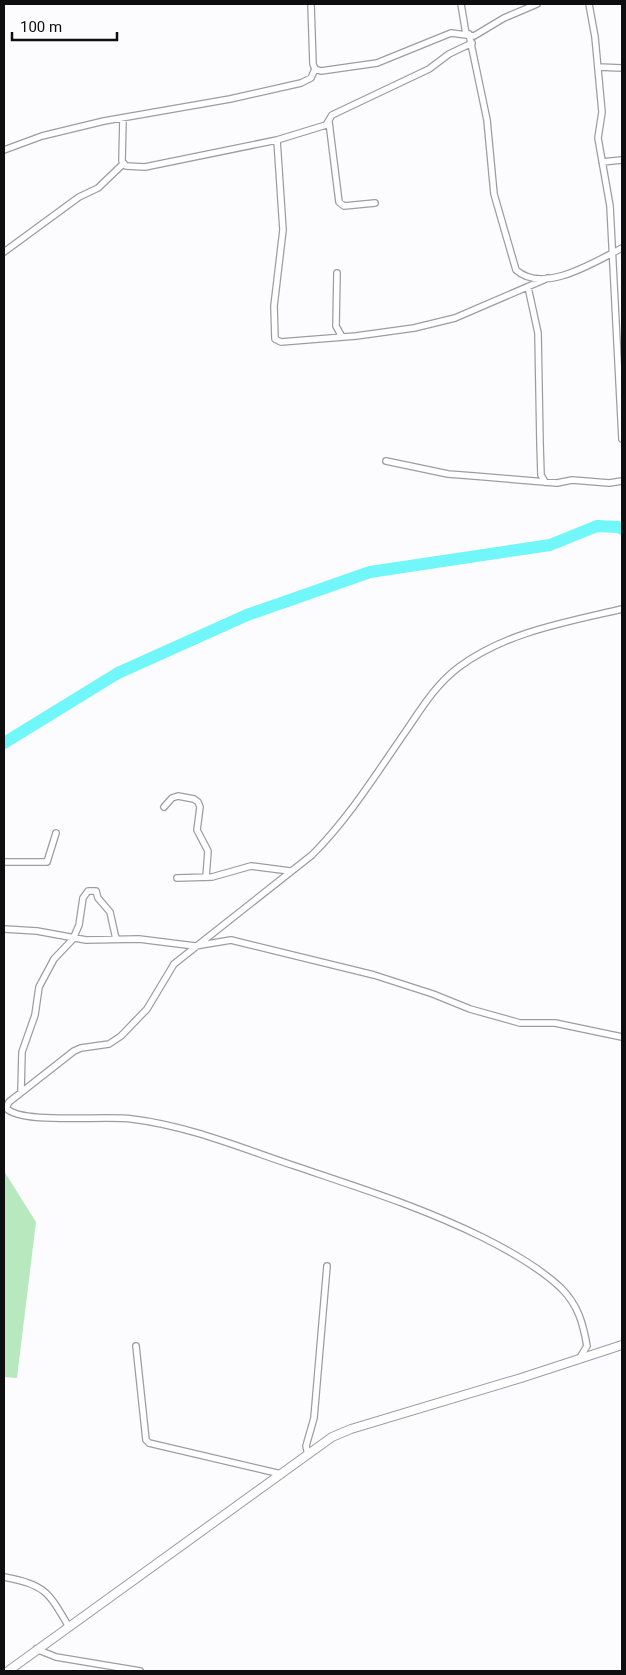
<svg xmlns="http://www.w3.org/2000/svg" width="626" height="1675" font-family="Roboto,sans-serif">
  <style>
    .green { fill: #b8e9be }
    .lines { fill: none; stroke-linecap: round; stroke-linejoin: round }
    .river { stroke: #71f6f9; stroke-width: 12 }
    .street-casing { stroke: #9e9ca1; stroke-width: 8 }
    .secondary-casing { stroke: #9e9ca1; stroke-width: 10 }
    .street { stroke: #fff; stroke-width: 5.5 }
    .secondary { stroke: #fff; stroke-width: 8 }
  </style>
  <rect width="100%" height="100%" fill="#fcfbfe"/>
  <path class="green" d="M4,1171l32,51 -19,156 -13,-1z"/>
  <g class="lines">
    <path class="river" d="M4,743l114,-70 129,-58 123,-43 180,-27 47,-19 21,1 4,2"/>
    <defs>
      <path id="street" d="M311,4l2,60 2,5 6,2 56,-8 74,-30 23,3 30,-18 33,-14
        M461,4l5,30
        M589,4l6,33 7,75 -4,26 12,68 12,233
        M469,34l18,86 7,74 22,76c28,25 80,-9 106,-22
        M472,43l-23,11 -20,15 -97,46 -6,10 -49,15 6,90 -9,76 1,33 6,3 75,-6 58,-8 41,-10 93,-40
        M598,67l24,1
        M123,119l-1,42 4,5 19,1 132,-27
        M329,122l10,80 5,4 31,-3
        M4,150l38,-14 62,-15 126,-22 71,-16 10,-5 4,-9
        M602,162l20,-2
        M4,252l75,-55 19,-9 25,-24
        M337,273l-1,53 6,11
        M528,287l10,46 2,110 1,32 4,7
        M386,461l62,13 26,2 83,7 15,-3 37,3 13,-2
        M164,807l8,-9 6,-2 16,3 4,3 2,5 -3,23 11,21 -2,26
        M4,862h43l9,-29
        M177,878l35,-1 39,-11 39,5
        M4,929l33,2 49,9 53,-1 56,7 36,-6 143,35 59,19 37,15 50,14h35l67,14
        M21,1092l1,-40 13,-37 4,-28 15,-28 19,-20 6,-14 4,-27 5,-7h8l2,7 12,14 6,27
        M136,1346l10,94 3,3 132,31
        M579,1359l8,-13c-4,-23 -9,-41 -26,-58 -22,-21 -51,-37 -79,-51 -61,-30 -122,-49 -187,-71 -54,-18 -106,-40 -163,-47 -27,-4 -111,6 -126,-11l3,-6 65,-51 7,-3 28,-4 12,-8 26,-27 27,-45 138,-109c37,-37 64,-81 94,-124 15,-22 30,-47 53,-64 47,-35 108,-45 163,-58
        M308,1455l-2,-9 8,-28 13,-152
        M4,1577c41,8 44,14 65,50
        M36,1649l20,8 84,14"/>
      <path id="secondary" d="M8,1671l324,-234 19,-8 170,-51 101,-33"/>
    </defs>
    <use href="#street" class="street-casing"/>
    <use href="#secondary" class="secondary-casing"/>
    <use href="#street" class="street"/>
    <use href="#secondary" class="secondary"/>
  </g>
  <rect width="626" height="1675" fill="none" stroke="#0e0d0f" stroke-width="10"/>
  <path d="M12 32v8h105v-8" fill="none" stroke="#0e0d0f" stroke-width="2.5"/>
  <text x="20" y="32" font-size="15" fill="#0e0d0f" stroke="#fcfbfe" stroke-width="4" paint-order="stroke">100 m</text>
</svg>
